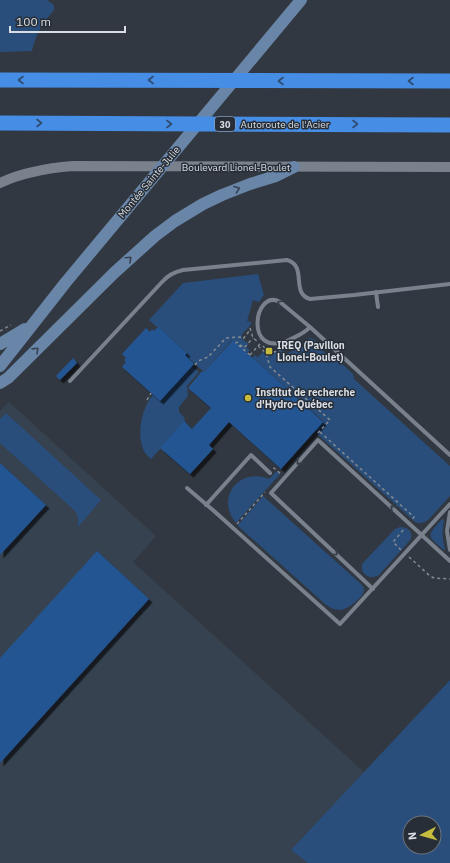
<svg xmlns="http://www.w3.org/2000/svg" width="450" height="863" font-family="'IBM Plex Sans',sans-serif">
  <style>
    .built { fill: #364250 }
    .green { fill: #294e7b; fill-rule: evenodd }
    .building { fill: #245591; filter: url(#shadow) }
    .lines { fill: none; stroke-linecap: round; stroke-linejoin: round }
    .path { stroke: #848a92; stroke-width: 1.5; stroke-dasharray: 3 3; stroke-linecap: butt }
    .service { stroke: #79818c; stroke-width: 4 }
    .tertiary { stroke: #79818c; stroke-width: 10 }
    .secondary { stroke: #6985a7; stroke-width: 12 }
    .motorway { stroke: #458de5; stroke-width: 15 }
    .oneway { stroke: #304a6b }
    .oneway2 { stroke: #384453 }
    .oneway3 { stroke: #373f48 }
    .poi-dot { fill: #c5bc3d; stroke: #272e37; stroke-width: 1.5 }
    .labels { text-anchor: middle; dominant-baseline: central; stroke-width: 3; stroke-linejoin: round; paint-order: stroke }
    .shield { fill: #272e37; stroke: #a4a9b0; stroke-width: 1 }
    .shield-label { font-size: 9px; font-weight: bold; fill: #d9dee4 }
    .street-label { font-size: 10px; fill: #d9dee4; stroke: #272e37 }
    .poi-label { font-size: 10px; font-weight: bold; fill: #d9dee4; stroke: #272e37; text-anchor: start }
  </style>
  <defs>
    <filter id="shadow"><feDropShadow dx="3.5" dy="3.5" stdDeviation="0" flood-color="#0009"/></filter>
  </defs>
  <rect width="100%" height="100%" fill="#313841"/>
  <path class="built" d="M9,402l147,134 -23,26 287,261h-10v24h24l16,16h-450v-452z"/>
  <path class="green" d="M0,0h47l7,5v5c-13,15 -17,22 -22,41l-32,1z
    M258,274l6,21 -5,7 -6,-2 -6,21 5,1 -3,5 -7,7v5l7,5 -3,3 4,3 -3,3 -15,-13 -28,32 -19,-17 2,-2 -38,-33 34,-37z
    M311,338l4,2 2,4 2,3 15,14 7,2 12,11 1,5 96,87v30l-21,23c-5,4 -10,6 -15,2l-100,-90 9,-10 -71,-63 3,-3 3,2 5,-5 2,2h2l3,-2h5l8,-2 3,4 18,-8v-4l3,-3z
    M192,366l7,6 -12,14 1,10 -9,11v5l5,5 1,4 -34,38c-2,-2 -4,-3 -5,-5 -11,-15 -5,-46 7,-59l7,6z
    M6,413l95,87 -23,27c0,-6 1,-11 -3,-16l-75,-68v-24z
    M277,471l3,3 -44,49c-21,-25 3,-56 33,-44z
    M263,496l98,88c2,3 3,3 3,6 -1,8 -17,20 -24,20 -6,0 -11,-3 -15,-6l-87,-78v-1z
    M442,519l2,1c-2,10 -2,19 1,29l-1,1c-17,-15 -18,-13 -2,-31z
    M400,527c7,0 13,4 11,12l-32,36c-7,4 -14,2 -17,-5v-6l33,-35z
    M450,680v183h-142l-17,-13zM410,823h24v24h-24z"/>
  <path class="building" d="M158,327l29,26 -2,2 9,9 -34,37 -38,-34 4,-5 -2,-2 2,-2 -4,-4 24,-26 4,4 2,-3 2,2z
    M233,340l90,82 -42,47 -52,-47 -20,23 4,4 -23,25 -30,-26 24,-27 8,8 19,-21 -23,-20 14,-17 2,1z
    M73,358l4,5 -17,17 -4,-4z
    M0,463l46,42 -46,50z
    M97,551l52,48 -149,164v-105z"/>
  <g class="lines">
    <path class="path" d="M250,328l3,10 4,3
      M0,331l11,-6
      M258,346l8,7 4,14 60,53 -13,14
      M263,346c6,6 10,7 18,4
      M250,355l-14,-12 1,-1 7,6 9,-10
      M250,355l10,-11
      M195,365l3,-4 10,-4 18,-19 14,-1 3,2 7,-9
      M147,400l4,-7
      M320,432l94,85 -2,3
      M274,469v-1l7,6
      M237,524l28,-32
      M401,550l-8,-8 12,-14
      M409,557l21,19 4,2 16,1"/>
    <path class="service" d="M376,292l2,15
      M310,327c-5,6 -13,9 -21,13 -46,20 -35,-53 -9,-38l30,25 140,128
      M70,381l92,-99c6,-7 12,-10 21,-12l104,-10c21,6 3,33 23,39l44,-4 96,-11
      M187,488l27,23 126,113 110,-120
      M206,505l45,-50 19,18
      M450,512l-3,19 3,19
      M373,589l-102,-96 47,-53 132,121"/>
    <path class="tertiary" d="M0,183c23,-11 48,-15 73,-17l377,1"/>
    <path class="secondary" d="M0,344l25,-15
      M0,366l66,-84 235,-282
      M0,383l8,-5 106,-105 41,-37 20,-15 28,-17 19,-9 28,-11 26,-8 18,-9"/>
    <path class="motorway" d="M0,80l450,1
      M0,123l450,2"/>
  </g>
  <defs><path id="oneway-chevron" d="M-2-3.5L2.5 0L-2 3.5" fill="none" stroke-width="1.6" stroke-linecap="round" stroke-linejoin="round"/></defs>
  <g class="oneway">
    <use href="#oneway-chevron" transform="translate(21 80) rotate(-180)"/>
    <use href="#oneway-chevron" transform="translate(151 80) rotate(-180)"/>
    <use href="#oneway-chevron" transform="translate(281 81) rotate(-180)"/>
    <use href="#oneway-chevron" transform="translate(411 81) rotate(-180)"/>
    <use href="#oneway-chevron" transform="translate(39 123)"/>
    <use href="#oneway-chevron" transform="translate(169 124)"/>
    <use href="#oneway-chevron" transform="translate(355 124)"/>
  </g>
  <g class="oneway2">
    <use href="#oneway-chevron" transform="translate(237 189) rotate(-21)"/>
    <use href="#oneway-chevron" transform="translate(129 259) rotate(-43)"/>
    <use href="#oneway-chevron" transform="translate(36 350) rotate(-44)"/>
  </g>
  <g class="oneway3">
    <use href="#oneway-chevron" transform="translate(280 303) rotate(-149)"/>
    <use href="#oneway-chevron" transform="translate(299 462) rotate(132)"/>
    <use href="#oneway-chevron" transform="translate(393 508) rotate(-138)"/>
    <use href="#oneway-chevron" transform="translate(335 553) rotate(43)"/>
  </g>
  <g class="poi-dot">
    <rect x="265" y="347" width="8" height="8" rx="2"/>
    <circle cx="248" cy="398" r="4"/>
  </g>
  <g class="labels">
    <rect class="shield" x="215" y="117" width="20" height="14" rx="3"/>
    <g class="shield-label">
      <text x="225" y="124">30</text>
    </g>
    <g class="street-label">
      <text x="285" y="124">Autoroute de l'Acier</text>
      <text x="236" y="167">Boulevard Lionel-Boulet</text>
      <text transform="translate(149 182) rotate(-50)">Montée Sainte-Julie</text>
    </g>
    <g class="poi-label">
      <text x="277" y="345">IREQ (Pavillon<tspan x="277" dy="12">Lionel-Boulet)</tspan></text>
      <text x="256" y="392">Institut de recherche<tspan x="256" dy="12">d'Hydro-Québec</tspan></text>
    </g>
  </g>
  <g transform="translate(422 835) rotate(264)"><circle r="19" fill="#272e37" stroke="#6e747c"/>
  <path d="M0-3L7 15L0 10L-7 15Z" fill="#c5bc3d"/>
  <text y="-6" font-size="11" font-weight="bold" text-anchor="middle" fill="#d9dee4">N</text>
  </g>
  <path d="M10 26v6h115v-6" fill="none" stroke="#d9dee4" stroke-width="2"/>
  <text x="16" y="26" font-size="12" fill="#d9dee4" stroke="#272e37" stroke-width="3" paint-order="stroke">100 m</text>
</svg>
